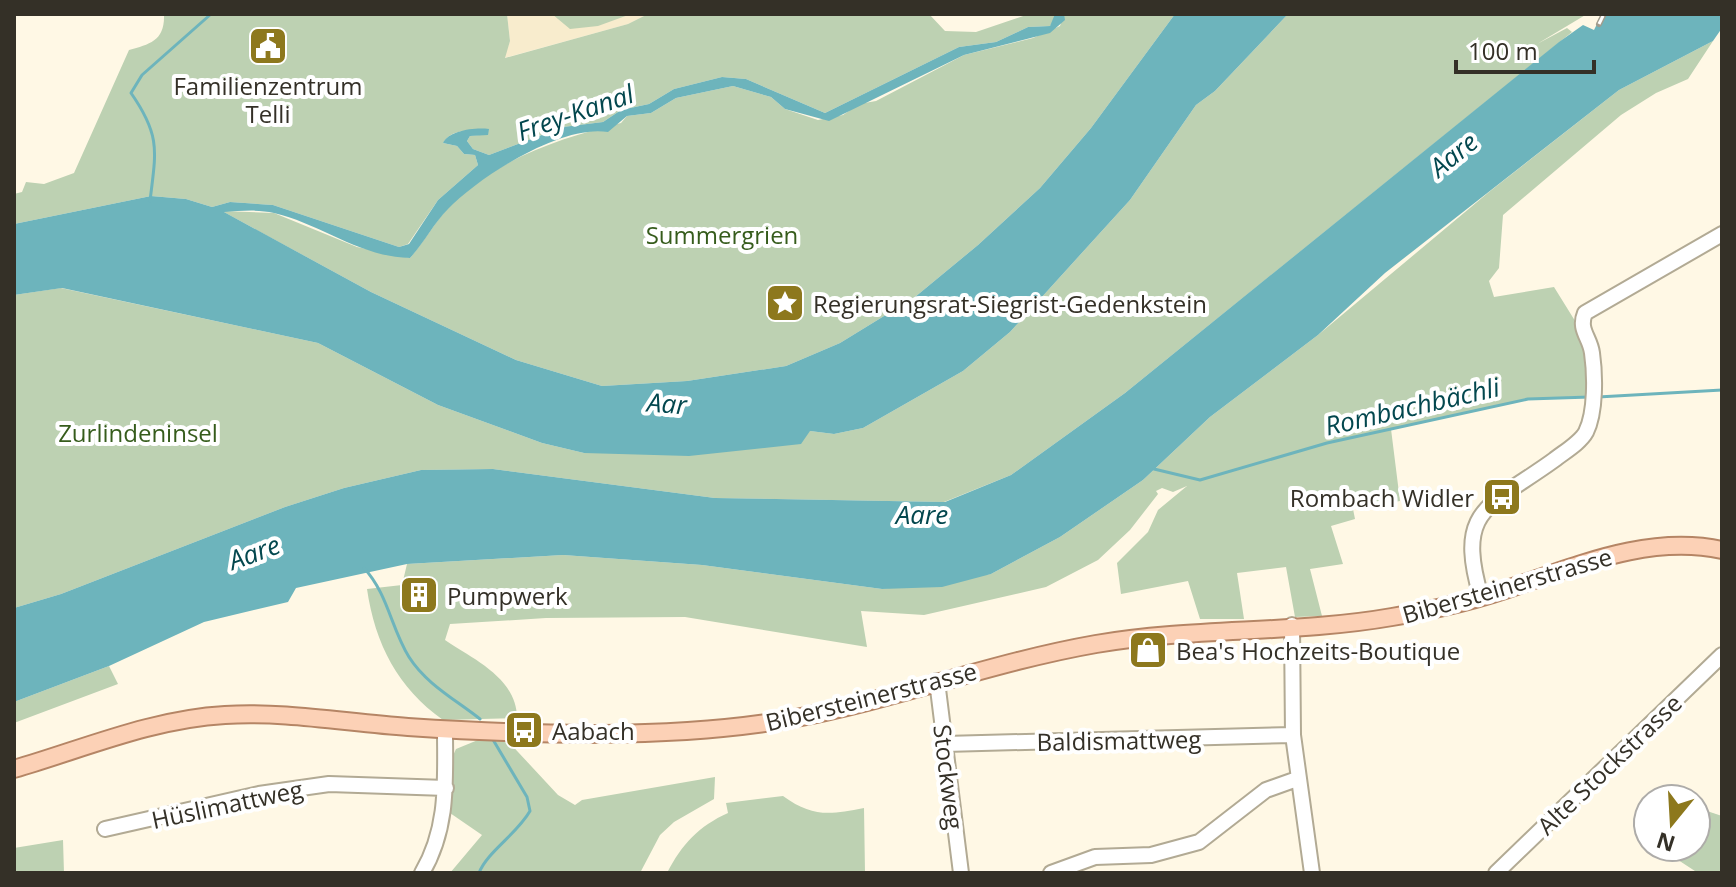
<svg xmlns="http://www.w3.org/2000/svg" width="1736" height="887" font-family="'Open Sans',sans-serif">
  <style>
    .built { fill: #f8eccd }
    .green { fill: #bdd1b2 }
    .water { fill: #6db4bc }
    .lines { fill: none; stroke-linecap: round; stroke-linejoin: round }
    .stream { stroke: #6db4bc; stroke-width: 3 }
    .minor-casing { stroke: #b2aa94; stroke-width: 18 }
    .major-casing { stroke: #b58565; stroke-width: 20 }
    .minor { stroke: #fff; stroke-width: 14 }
    .major { stroke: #fcd1b6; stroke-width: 16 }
    .rail-casing { stroke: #a19c8d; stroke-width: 6 }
    .rail { stroke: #fff; stroke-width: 3; stroke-dasharray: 9; stroke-linecap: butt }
    .labels { text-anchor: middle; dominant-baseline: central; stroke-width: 8; stroke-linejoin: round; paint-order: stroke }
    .poi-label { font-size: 24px; fill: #343027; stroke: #fff; text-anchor: start }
    .park-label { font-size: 24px; fill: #365c1c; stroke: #fff }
    .street-label { font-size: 24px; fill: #343027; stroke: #fff }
    .water-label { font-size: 26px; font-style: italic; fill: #03474e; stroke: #fff }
  </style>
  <rect width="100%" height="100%" fill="#fff8e5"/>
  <path class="built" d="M507,14h141l-20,10 -124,34 6,-17z"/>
  <path class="green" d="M164,14h343l3,27 -5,17 123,-34 20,-10h281l16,17 31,1 53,-18h26l1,3 -6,9 -22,1 -32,15 -37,5 -134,66 -79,-34 -24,-2 -48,12 -25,15 -28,6 -18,12 -40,5 -74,28 -16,-6 -6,-8 3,-5 18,-2c-17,-4 -36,-6 -45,9l14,3 7,8 11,1 3,10 -40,35 -30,44 -9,3 -126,-42 -43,-3 -18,5 -26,-8 -35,-3 -137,28v-30l8,-2 4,-10 18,2 30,-11 55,-123c21,-6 36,-9 35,-36z
    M552,14h79l-33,12 -28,3z
    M1064,14h111l-84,114 -51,60 -62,57 -63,52 -75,46 -54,23 -99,15 -85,5 -86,-26 -145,-68 -149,-81 52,2 83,34 53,11c13,-15 24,-34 37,-49 47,-50 111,-70 174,-86l6,-7 24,-3 25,-15 57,-12 38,11 14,12 33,11 25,-5 16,-11 17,-3 88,-46 69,-17 27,-12z
    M1288,14h299l-50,30 30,-16 5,4 -447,361 -114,82 -67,27 -229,-4 -222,-29 -72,1 -77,18 -59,19 -224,87 -47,14v-313l47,-7 257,55 120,62 104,38 42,10h42l184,-22 24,3 29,-6 100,-57 47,-39 120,-132 66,-95 19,-14z
    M1713,41l-25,38 -32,14 -35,22 -118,100 -4,53 -10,13 5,16 60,-10 36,58 -3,51 -59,3 -137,30 9,72 -47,8 2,10 -24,7 12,38 -33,5 12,47 -27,1 -9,-50 -49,6 7,46h-44l-12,-38 -67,13 -4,-31 31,-31 10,-22 29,-24 -14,6 -11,-4 -6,3 2,3 -28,36 -32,30 -52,27 -122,28 -63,-4 6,36 -182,-30 -139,1 -96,6 -5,16c28,19 72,38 72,78l-74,2c-45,-32 -68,-76 -76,-131l35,-4 5,-21 156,-9 139,10 180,24 109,-15 69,-37 83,-57 67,-63 108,-82 171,-143 130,-102z
    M109,666l9,18 -104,39v-21z
    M506,739l52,56 17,10 7,-5 133,-23 -1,22 -40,23 -14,13 -20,38h-190l32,-38 -32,-22 -4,-42 10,-22 22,-9z
    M783,796c29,21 46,19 81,12l1,65h-198c15,-29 32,-47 61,-60l-2,-10z
    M1701,809l21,7v57h-24l-26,-17 5,-9h19v-36z
    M63,840l1,33h-50v-25z"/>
  <path class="water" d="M1055,14h9l1,6 -15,13 -86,22 -135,66 -44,-12 -14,-12 -38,-11 -57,12 -25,15 -24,3 -19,16c-46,-8 -128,44 -160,77 -14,14 -24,34 -38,49 -50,-1 -89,-34 -136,-45 -16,-4 -34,-2 -50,-1l147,80 145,68 86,26 85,-5 99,-15 54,-23 75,-46 63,-52 62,-57 51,-60 84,-114h113l-73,77 -19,14 -66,95 -120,132 -47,39 -100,57 -29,6 -24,-3 -9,13 -112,12 -105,-3 -42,-10 -104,-38 -120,-62 -256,-55 -48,7v-71l137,-28 35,3 26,8 18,-5 43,3 126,42 10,-3 29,-44 40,-35 -3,-10 -11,-1 -7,-8 -14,-3c5,-12 31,-16 46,-14l-1,6 -18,1 -3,5 6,8 16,6 74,-28 40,-5 18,-12 28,-6 25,-15 48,-12 24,2 79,34 134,-66 37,-5 32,-15 22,-1z
    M1602,14h120v14l-9,13 -94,49 -234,183 -67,62 -108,82 -67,63 -83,57 -69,37 -49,13 -60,2 -180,-24 -139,-10 -156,9 -111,24 -8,14 -84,20 -95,44 -95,36v-94l47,-14 224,-87 59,-19 77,-18 72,-1 222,29 230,4 66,-27 114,-82 434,-351 24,-17 11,5z"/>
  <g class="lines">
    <path class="stream" d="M150,201c6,-50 11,-65 -19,-108l11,-18 69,-61
      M1598,397l124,-7
      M1154,469l46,11 127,-37 201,-44 62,-2
      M364,568c24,26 27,60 45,89 17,27 47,43 71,62
      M479,873c8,-21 38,-39 51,-62l-3,-14 -35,-59"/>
    <defs>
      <path id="minor" d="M1481,597c-26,-89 8,-90 73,-137 10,-8 26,-17 32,-28 10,-20 9,-58 6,-79 -2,-16 -14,-23 -7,-40l137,-79
        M1292,625l1,110 19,138
        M937,681l24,192
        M945,744l348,-9
        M105,829l154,-35 70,-10 117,4
        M422,873c27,-46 23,-93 23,-144
        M1051,873l44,-16 56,-2 48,-13 67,-52 31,-11
        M1496,873l226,-218"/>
      <path id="major" d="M14,769c69,-20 138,-50 211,-54 60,-4 123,8 183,12 122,8 263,13 383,-8 103,-19 202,-57 305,-75 99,-17 199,-10 296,-27 42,-7 86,-17 127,-32 65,-22 133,-50 203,-35"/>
    </defs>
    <use href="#minor" class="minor-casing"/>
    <use href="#major" class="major-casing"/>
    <use href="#minor" class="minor"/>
    <use href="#major" class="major"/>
    <defs>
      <path id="rail" d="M1599,24l5,-10"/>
    </defs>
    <use href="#rail" class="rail-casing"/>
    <use href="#rail" class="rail"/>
  </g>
  <defs>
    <symbol id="civic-square" viewBox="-11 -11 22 22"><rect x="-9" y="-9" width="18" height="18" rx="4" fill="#8d781d" stroke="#fff"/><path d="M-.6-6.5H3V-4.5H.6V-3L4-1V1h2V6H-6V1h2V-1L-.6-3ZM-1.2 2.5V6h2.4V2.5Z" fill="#fff"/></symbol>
    <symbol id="sight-square" viewBox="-11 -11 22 22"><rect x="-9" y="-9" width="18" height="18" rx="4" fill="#8d781d" stroke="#fff"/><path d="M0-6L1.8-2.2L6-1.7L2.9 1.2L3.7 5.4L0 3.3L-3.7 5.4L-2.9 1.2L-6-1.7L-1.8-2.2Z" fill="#fff"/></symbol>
    <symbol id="bus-square" viewBox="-11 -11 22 22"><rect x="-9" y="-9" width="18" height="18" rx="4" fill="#8d781d" stroke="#fff"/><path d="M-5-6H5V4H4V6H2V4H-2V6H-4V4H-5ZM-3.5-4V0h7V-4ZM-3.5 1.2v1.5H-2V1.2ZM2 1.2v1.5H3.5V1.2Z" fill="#fff"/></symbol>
    <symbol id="building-square" viewBox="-11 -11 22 22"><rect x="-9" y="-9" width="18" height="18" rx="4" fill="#8d781d" stroke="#fff"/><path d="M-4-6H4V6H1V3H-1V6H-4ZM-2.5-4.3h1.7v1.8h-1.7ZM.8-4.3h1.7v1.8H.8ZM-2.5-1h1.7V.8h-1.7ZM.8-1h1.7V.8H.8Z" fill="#fff"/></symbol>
    <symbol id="shop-square" viewBox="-11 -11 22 22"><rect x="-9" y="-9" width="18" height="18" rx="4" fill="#8d781d" stroke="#fff"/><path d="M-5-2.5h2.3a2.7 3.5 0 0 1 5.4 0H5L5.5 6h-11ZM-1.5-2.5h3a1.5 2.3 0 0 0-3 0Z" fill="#fff"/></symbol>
  </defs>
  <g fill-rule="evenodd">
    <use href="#civic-square" x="246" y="24" width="44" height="44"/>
    <use href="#sight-square" x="763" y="281" width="44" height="44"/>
    <use href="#bus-square" x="1480" y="475" width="44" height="44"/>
    <use href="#building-square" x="397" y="573" width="44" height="44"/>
    <use href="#shop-square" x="1126" y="628" width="44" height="44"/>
    <use href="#bus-square" x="502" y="708" width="44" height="44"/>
  </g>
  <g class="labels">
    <g class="poi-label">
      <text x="268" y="85" text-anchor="middle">Familienzentrum<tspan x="268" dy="28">Telli</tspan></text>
      <text x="813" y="303">Regierungsrat-Siegrist-Gedenkstein</text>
      <text x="1474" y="497" text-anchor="end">Rombach Widler</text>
      <text x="447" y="595">Pumpwerk</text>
      <text x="1176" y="650">Bea's Hochzeits-Boutique</text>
      <text x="552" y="730">Aabach</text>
    </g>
    <g class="park-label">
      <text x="722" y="234">Summergrien</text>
      <text x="138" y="432">Zurlindeninsel</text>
    </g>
    <g class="street-label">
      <text transform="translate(1507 585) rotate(-16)">Bibersteinerstrasse</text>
      <text transform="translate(871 696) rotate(-14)">Bibersteinerstrasse</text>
      <text transform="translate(1119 740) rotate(-1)">Baldismattweg</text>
      <text transform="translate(1609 764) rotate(-44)">Alte Stockstrasse</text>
      <text transform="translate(949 777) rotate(83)">Stockweg</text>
      <text transform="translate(227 804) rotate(-12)">Hüslimattweg</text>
    </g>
    <g class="water-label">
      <text transform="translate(575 112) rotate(-19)">Frey-Kanal</text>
      <text transform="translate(1453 154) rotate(-39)">Aare</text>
      <text transform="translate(667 403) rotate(4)">Aar</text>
      <text transform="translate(1412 406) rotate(-13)">Rombachbächli</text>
      <text x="922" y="514">Aare</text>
      <text transform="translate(254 552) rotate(-20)">Aare</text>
    </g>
  </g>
  <rect width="1736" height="887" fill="none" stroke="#343027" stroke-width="32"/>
  <g transform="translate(1672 823) rotate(198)"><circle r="38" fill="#ffffff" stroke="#aeaca9" stroke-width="2"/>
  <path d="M0-6L14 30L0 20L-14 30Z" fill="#8d781d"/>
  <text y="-12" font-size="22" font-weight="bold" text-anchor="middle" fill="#343027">N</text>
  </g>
  <path d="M1456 60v12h138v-12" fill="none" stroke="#343027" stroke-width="4"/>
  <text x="1468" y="60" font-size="24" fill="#343027" stroke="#ffffff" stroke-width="6" paint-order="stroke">100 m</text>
</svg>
